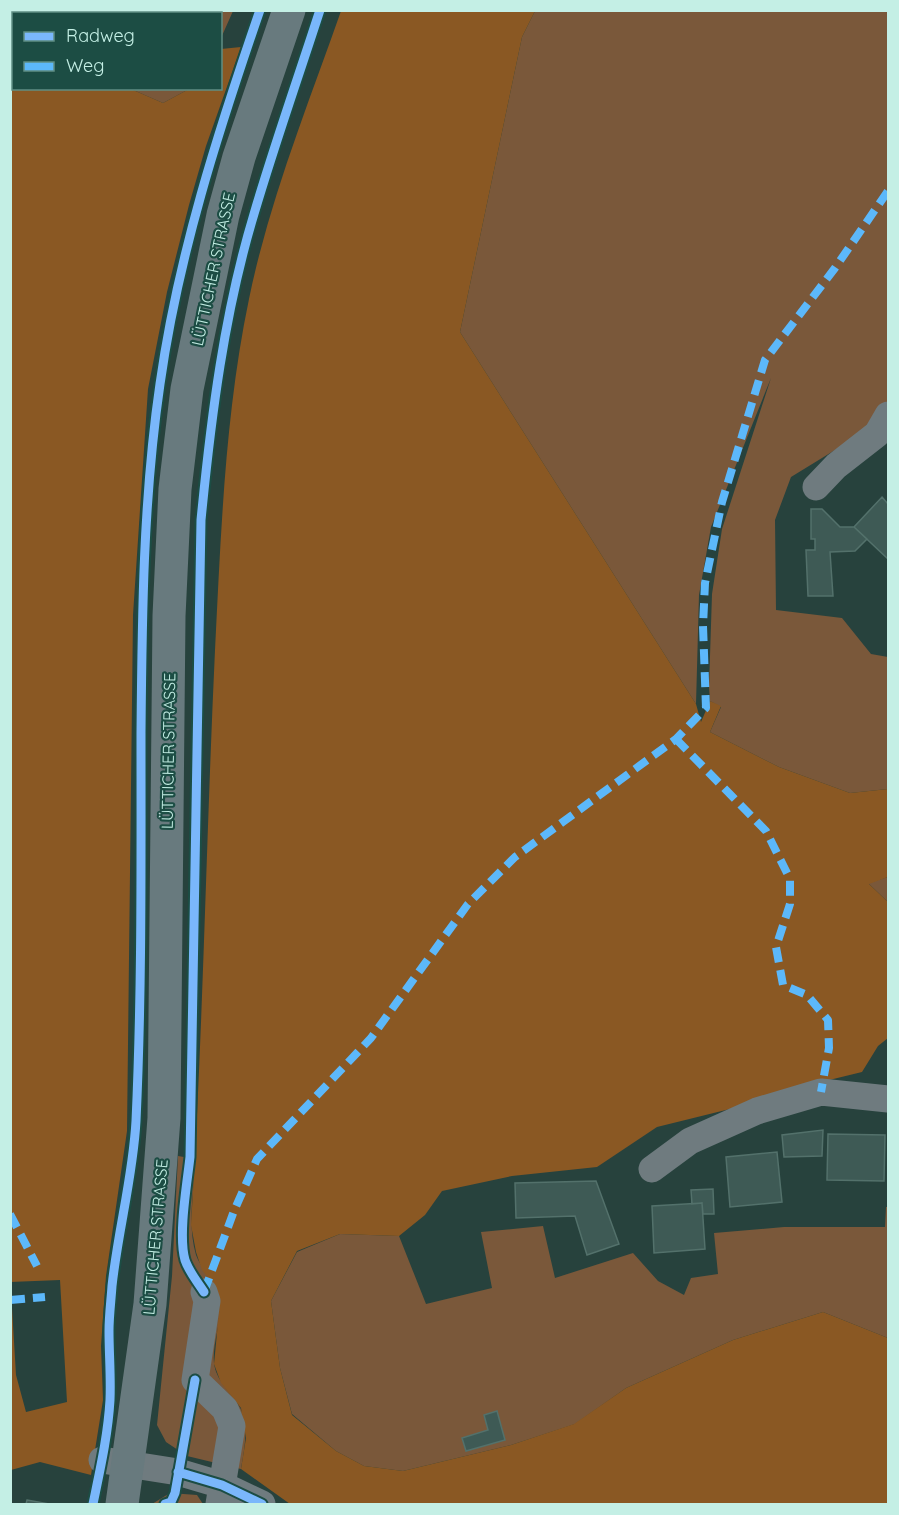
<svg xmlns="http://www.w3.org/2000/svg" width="899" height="1515" font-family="Quicksand,sans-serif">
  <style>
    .green { fill: #7a583a }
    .forest { fill: #8a5823 }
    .building { fill: #3e5a55; stroke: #53716b; stroke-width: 1.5 }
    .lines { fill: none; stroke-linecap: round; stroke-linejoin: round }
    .minor { stroke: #6f7b7f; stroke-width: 27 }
    .major { stroke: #687a7e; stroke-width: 33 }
    .quiet { stroke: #5cb8fa; stroke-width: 8; stroke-dasharray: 15 8; stroke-linecap: butt }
    .cycleway-casing { stroke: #1c4d44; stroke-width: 13 }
    .cycleway { stroke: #7ab7fb; stroke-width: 9 }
    .labels { text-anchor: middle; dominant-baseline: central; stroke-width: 4.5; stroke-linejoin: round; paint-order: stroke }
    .street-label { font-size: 16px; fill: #c4efe5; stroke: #1c4d44 }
  </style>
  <rect width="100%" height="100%" fill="#27423d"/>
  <path class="green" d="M11,10h222v1l-12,27 -1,-24h-206l-1,24h-2z
    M535,11h353v425l-22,-5 -75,46 -16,43 1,90 66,8 29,36 17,3v132l-38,4 -71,-26 -69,-35 11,-25 -11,-6 -1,-14 3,-93 10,-65 49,-151 -60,149 -12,68 -3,109 -236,-372 62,-295z
    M131,89h58l-26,14z
    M888,877v25l-20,-19z
    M178,1156l18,3c-2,31 -9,65 0,96 6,16 20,27 23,44 4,21 -7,43 -5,64 2,18 17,29 25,43 11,17 5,45 2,63l-54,-13 -21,-14 -9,-17 15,-149z
    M886,1207h2v131l-65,-26 -90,28 -107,48 -51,36 -64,21 -108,26 -39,-5 -28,-15 -44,-37 -12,-46 -9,-67 26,-49 43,-18 59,2 27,68 66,-16 -11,-56 62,-6 12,52 78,-25 25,28 26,14 7,-17 27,-4 -4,-41 70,-6h101z
    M170,1493l27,2 6,9h-51z"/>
  <path class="forest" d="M341,11h194l-13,26 -62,295 236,372 5,18 9,-21 11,5 -11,26 69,35 71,26 38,-4v88l-19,7 19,18v136l-10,8 -16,26 -41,10 -71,22 -93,23 -60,40 -85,9 -70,15 -17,24 -26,21 -59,-2 -43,17 -26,50 9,67 12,47 44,36 28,15 39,5 108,-26 63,-21 52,-36 107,-48 90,-28 65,26v166h-598l-49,-35 5,-31 -5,-30 -20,-25 -7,-19 6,-62 -4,-14 -14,-18 -6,-18 -5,-27c12,-191 15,-383 24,-575 6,-117 10,-236 34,-351 20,-98 59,-194 92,-288z
    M10,38h3l1,50 117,1 32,14 26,-14 31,-1 1,-39 20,-2 -35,99 -17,59 -22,87 -19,97 -15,226 -6,516 -21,145 -5,70 2,54 -12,75 -51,-13 -29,8v-179l5,84 10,37 41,-10 -7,-122 -50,2z"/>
  <path class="building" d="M882,497l6,7v55l-34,-32z
    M811,509h11l18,18h14l13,12 -12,12 -25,1 3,44h-25l-2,-46h9v-11h-4z
    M823,1130l-1,26 -38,1 -2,-22z
    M828,1134l57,1 -1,46 -57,-1z
    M777,1152l5,50 -52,5 -4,-50z
    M596,1181l23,63 -32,11 -12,-39 -59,2 -1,-35z
    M713,1189l1,25h-11l-1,-11 -10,1 -1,-14z
    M702,1203l3,46 -51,4 -2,-47z
    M497,1411l8,29 -39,11 -4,-13 26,-8 -4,-15z
    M27,1500l22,4h-23z"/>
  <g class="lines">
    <path class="minor" d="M816,487l20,-21 41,-32 11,-19
      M652,1169l38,-28 67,-30 64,-19 67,7
      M204,1292l3,9 -12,79 30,29 7,17 -13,78
      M102,1460l76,12 44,13 40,19"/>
    <path class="major" d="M122,1504l28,-200 14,-186 5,-502 6,-127 12,-100 36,-174 16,-58 50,-147"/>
    <path class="quiet" d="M676,739l90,92 24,48v25l-14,43 7,38 24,10 21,25 1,28 -8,44
      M10,1214l27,52
      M204,1292l30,-81 23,-52 114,-121 97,-134 47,-47 161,-118 30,-31 -3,-82 2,-43 17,-81 43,-142 70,-92 53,-77
      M10,1300l35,-3"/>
    <defs>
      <path id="cycleway" d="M204,1292c-7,-11 -15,-20 -19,-32 -7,-25 2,-76 5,-103l11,-637c10,-102 23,-207 53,-306 20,-68 44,-136 66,-204
        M178,1472l44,13 40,19
        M93,1504c7,-34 15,-69 17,-104 1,-24 -1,-46 -1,-69 0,-15 2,-30 3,-45 6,-56 21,-109 24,-165 6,-129 5,-259 5,-388 1,-116 2,-233 19,-349 18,-128 58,-252 100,-374
        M165,1504l6,-2 4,-9 20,-113"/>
    </defs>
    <use href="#cycleway" class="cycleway-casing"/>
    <use href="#cycleway" class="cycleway"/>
  </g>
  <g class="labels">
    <g class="street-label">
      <text transform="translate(213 269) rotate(-78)">LÜTTICHER STRASSE</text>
      <text transform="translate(168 751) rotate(-89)">LÜTTICHER STRASSE</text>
      <text transform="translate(155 1237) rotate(-85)">LÜTTICHER STRASSE</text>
    </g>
  </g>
  <rect width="899" height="1515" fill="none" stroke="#c4efe5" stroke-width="24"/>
  <rect x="12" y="12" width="210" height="78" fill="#1c4d44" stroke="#5f8e84" stroke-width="1.5"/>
  <rect x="24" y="32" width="30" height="9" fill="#7ab7fb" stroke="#5f8e84" stroke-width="1.5"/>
  <text x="66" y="42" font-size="18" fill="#c4efe5">Radweg</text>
  <rect x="24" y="62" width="30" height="9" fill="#5cb8fa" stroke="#5f8e84" stroke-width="1.5"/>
  <text x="66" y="72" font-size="18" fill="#c4efe5">Weg</text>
</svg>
